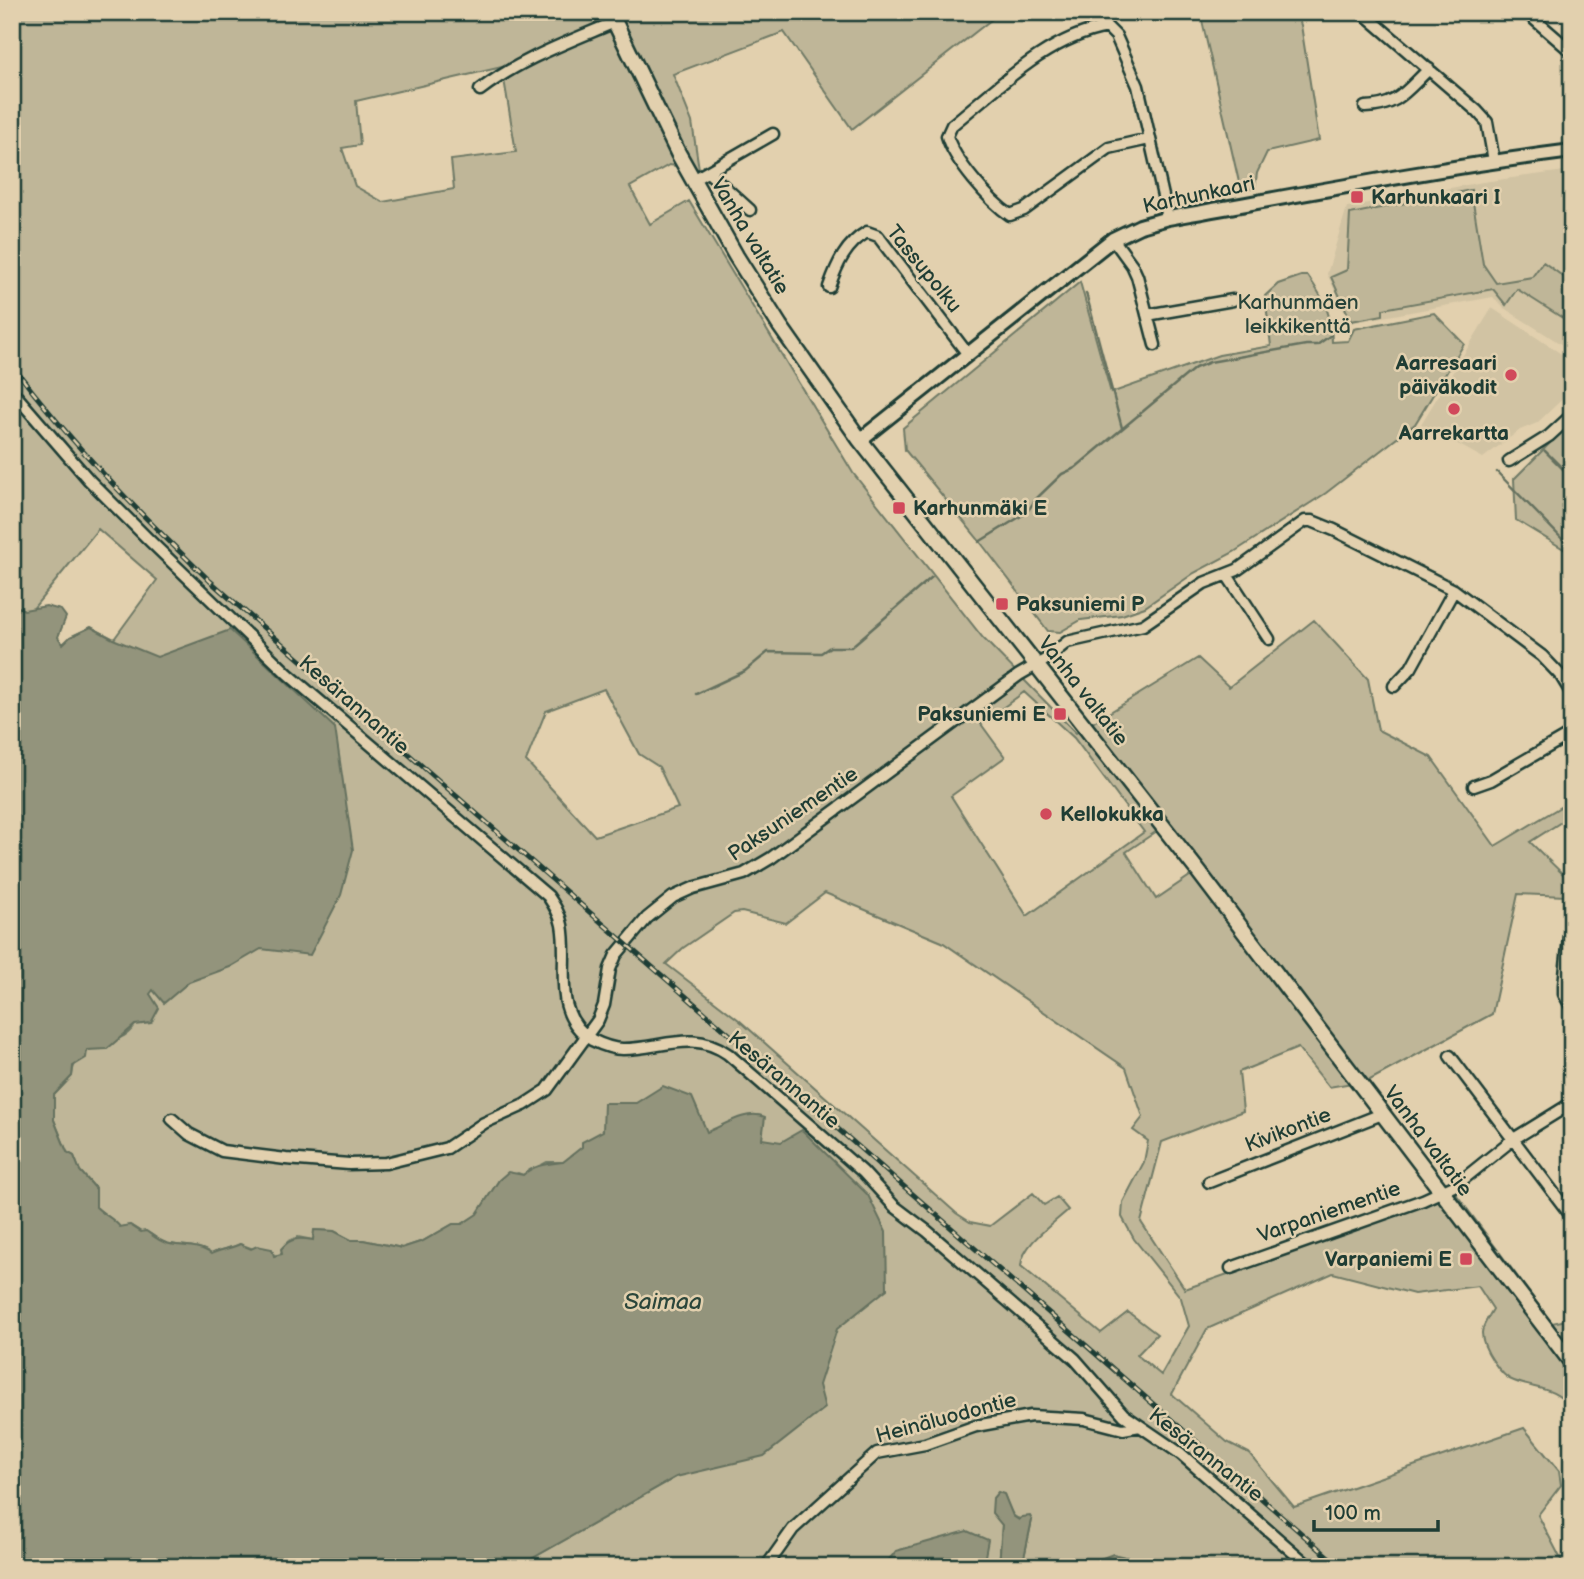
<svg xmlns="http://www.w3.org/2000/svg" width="1584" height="1579" font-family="'Balsamiq Sans',sans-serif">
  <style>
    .built { fill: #d1c3a3 }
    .green { fill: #bfb698; stroke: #6f7a66; stroke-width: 2; fill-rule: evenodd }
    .water { fill: #93947b; stroke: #65715f; stroke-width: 2 }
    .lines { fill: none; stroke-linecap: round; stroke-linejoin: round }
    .stream { stroke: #65715f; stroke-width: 2.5 }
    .minor-casing { stroke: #1f3d34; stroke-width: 15 }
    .tertiary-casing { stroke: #1f3d34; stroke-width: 18 }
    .secondary-casing { stroke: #1f3d34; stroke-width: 19 }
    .minor { stroke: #e2d0ae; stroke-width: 10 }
    .tertiary { stroke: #e2d0ae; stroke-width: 12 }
    .secondary { stroke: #e2d0ae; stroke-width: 14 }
    .rail-casing { stroke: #1f3d34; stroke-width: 5 }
    .rail { stroke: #e2d0ae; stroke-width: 2.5; stroke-dasharray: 8; stroke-linecap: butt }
    .poi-dot { fill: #d1495b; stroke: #e2d0ae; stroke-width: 2.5 }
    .labels { text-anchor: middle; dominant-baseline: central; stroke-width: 5; stroke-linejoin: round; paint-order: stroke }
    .street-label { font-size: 21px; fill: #1f3d34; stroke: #e2d0ae }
    .poi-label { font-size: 21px; font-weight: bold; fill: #1f3d34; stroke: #e2d0ae; text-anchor: start }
    .park-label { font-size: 21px; fill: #274339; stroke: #e2d0ae }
    .water-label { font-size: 23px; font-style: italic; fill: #2b463b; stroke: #e2d0ae }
  </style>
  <rect width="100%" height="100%" fill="#e2d0ae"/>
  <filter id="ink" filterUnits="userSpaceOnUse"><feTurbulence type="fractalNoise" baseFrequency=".0143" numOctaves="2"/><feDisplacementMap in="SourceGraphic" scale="14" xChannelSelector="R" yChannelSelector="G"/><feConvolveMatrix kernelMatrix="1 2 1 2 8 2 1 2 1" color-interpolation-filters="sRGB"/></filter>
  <g filter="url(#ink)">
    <path class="built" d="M1572,170v181l-68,-43 -11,-11 -143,26 -23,-49 20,-67 136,-25z
      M1492,308l80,53v29l-35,33 -17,7 -37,28 -62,-34z"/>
    <path class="green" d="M12,12h989l-149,117 -68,-97 -111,42 19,48 7,47 -30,-4 -39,22 20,37 39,-23 164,272 130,165 93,95 122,-75 31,29 85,-67 54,59 10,51 53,27 64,89 77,-46v15l-42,27 38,37 -2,17 -48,-2 -26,120 -122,66 -41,7 -31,-39 -59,24 4,39 -81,31 -21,80 44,67 271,-95 96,129 20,-4v89c-19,-22 -34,-18 -58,-27 -13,-4 -32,-33 -32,-48 0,-7 7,-17 11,-24l-15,-23 -64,8 -81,-21 -126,56 -35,65 55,48 22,11 45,54 230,-79 35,43 2,14 -23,30 27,52h-543l10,-47c-22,1 -21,-8 -28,-26l-5,73h-482l159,-90 -114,-315h-15l-24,13 -5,-2 -19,7 -21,34 -16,10h-9l-30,17 -21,7 -39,-8h-12l-17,-9 -19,-1 -2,10 -15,-3 -11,5 -5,12 -9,2 -33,-12c-10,5 -20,5 -29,10 -11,-10 -32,-7 -45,-11 -7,-2 -14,-8 -20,-12l-5,1 -11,-7 -10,2c-7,-9 -16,-12 -24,-20v-18l-16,-18 -6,-15 -7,-4 -13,-32v-25l18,-19c2,-31 32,-28 52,-40 14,-9 20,-28 26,-42l-80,-357 21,-10 23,12 43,-59 -59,-51 -66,81h-8l-12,-6v-137l6,-6 -6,-4zM502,67l14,85 -65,8 3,29 -71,13 -28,-16 -13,-38 18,-3 -4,-44zM604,689l35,65 20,13 19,41 -83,28 -69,-75 20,-50zM1024,692l50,46 70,94 -117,84 -76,-120 54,-39 -24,-33zM1163,827l34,44 -41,28 -30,-47zM825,893l117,49 184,126 17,49 -10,13 15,11 -4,21 -21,40 -1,15 12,22 47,59 8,28 -28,49 -24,-20 20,-21 -29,-22 -27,21 -80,-67c1,-22 32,-42 47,-56l-11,-13 -13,8 -11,-12 -43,33 -20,-4 -14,-9 -217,-193 -73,-56 17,-16 51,-35 8,-1 44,11z
      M1200,12h95l6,13 18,115 -52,12 -10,21 -2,15 -14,3z
      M1471,190l12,74 13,19 36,-6 11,-15 29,21v41l-55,-35 -11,16 -13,-16 -110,20v6l-32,6 -20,-44 16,-7 3,-56z
      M1301,276h7c17,25 23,36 24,66l16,-1 6,-12 80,-16 30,31 -49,80 -89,69 -92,59 -40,21 -49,34 -23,8 -41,5 -21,12 -12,-1 -70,-92 -73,-89 -2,-22 177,-146 31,111 108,-38 52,-9 -6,-50 13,-12z
      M1572,421v133l-56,-34 -2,-41z"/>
    <path class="water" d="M12,604l12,6 22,-4 15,4 5,7 -8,20 5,7 7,-7 21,-10 22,12 44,18 73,-27 105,98 18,122 -12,45 -31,60 -49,-6 -31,18 -41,15 -25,21 -11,-13 -3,4 9,14 -8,15 -16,2 -28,24 -20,1 -1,8 -13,8 -1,10 -18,19v25l13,32 7,4 6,15 16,18v18c8,8 17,11 24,20l10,-2 11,7 5,-1c6,4 13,10 20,12 12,4 34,1 45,11 9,-5 19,-5 29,-10l11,5 6,-3 15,3 2,7 8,-2 -1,-5c10,-12 18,-11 32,-9l1,-10 20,1 17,9h12l39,8 21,-7 30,-17h9l15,-10 22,-34 9,-8 15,3c12,-11 25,-11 40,-13l19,-15v-5l21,-11 1,-28h32l27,-17 29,11 15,35c18,-7 39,-23 58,-15l-3,22 19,3 21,-12 66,65 18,37 1,57 -50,40 -18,56 6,23 -61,48 -88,21 -159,90h-505z
      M998,1492l6,2 9,22 6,4 3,-3 8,-1 2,4 -10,47h-23l3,-42 -10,-12 1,-15z
      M967,1531l21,9 -5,27h-100l13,-16z
      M1113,1554l44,11 2,2h-80z"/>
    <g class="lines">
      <path class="stream" d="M1086,293l36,135
        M1545,451l27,27
        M1497,472l75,77
        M979,542l47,-29 11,-15 25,-24 13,-6 120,-100 15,-6 96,-17h11l14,-10
        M696,694l49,-23 23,-19 53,1 9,-6h21l81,-70"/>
      <defs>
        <path id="minor" d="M1362,12l115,99 10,11 7,39
          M1526,12l46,40
          M480,90c41,-31 88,-48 135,-68
          M1365,107c33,-1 41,-16 64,-38
          M1149,139l-40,9 -85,62 -14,5c-21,-14 -56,-55 -63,-79l5,-11c47,-38 94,-87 155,-98l9,9 22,50 30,132
          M708,172l42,38
          M693,180l80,-46
          M1113,239l19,26 5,11 18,69
          M829,287c8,-23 17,-43 38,-55l11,4 89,117
          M1147,315l86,-15
          M12,391l77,89 62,62 137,132 260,222c6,9 12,18 14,29 8,41 -13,87 30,115 10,5 20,9 31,9 38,0 70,-20 105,5l135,118 31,34 33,25 148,128 49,56 57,39 129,113
          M1509,461l40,-25 23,-21
          M1227,575l42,64
          M1394,686l17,-18 43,-78
          M1474,786l17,-6 81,-47
          M1572,908l-8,77v9l8,14
          M1450,1056l122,161
          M172,1119l17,15 33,17 64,8 63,5 37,-1 61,-15 37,-25 40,-18 23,-15 51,-70 6,-15 6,-36 6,-14 31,-37 26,-21 20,-9 51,-14 27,-16 248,-183 26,-15 22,-18 76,-17 61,-42 33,-13 68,-49h7l22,9 120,60 88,66 19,20 11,18
          M1209,1182l173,-68
          M1231,1268l192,-68 33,-15 56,-45 60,-37
          M766,1567l27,-38 84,-76 48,-9 51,-18 55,-10 53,3 39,10 17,-3"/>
        <path id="tertiary" d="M860,440l253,-201 27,-13 28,-8c135,-24 269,-50 404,-67"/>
        <path id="secondary" d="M610,12l68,141 58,103 44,70 80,114 338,431 374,492"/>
      </defs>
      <use href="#minor" class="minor-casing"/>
      <use href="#tertiary" class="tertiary-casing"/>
      <use href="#secondary" class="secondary-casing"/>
      <use href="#minor" class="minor"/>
      <use href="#tertiary" class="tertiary"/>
      <use href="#secondary" class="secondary"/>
      <defs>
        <path id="rail" d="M12,365c61,81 125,146 198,216l1130,986"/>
      </defs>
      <use href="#rail" class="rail-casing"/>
      <use href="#rail" class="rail"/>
    </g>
  </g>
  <g class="poi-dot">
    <rect x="1350" y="190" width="14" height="14" rx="3.5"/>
    <circle cx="1511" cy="375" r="7"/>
    <circle cx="1454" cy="409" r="7"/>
    <rect x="892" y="501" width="14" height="14" rx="3.5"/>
    <rect x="995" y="597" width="14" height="14" rx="3.5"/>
    <rect x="1053" y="707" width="14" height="14" rx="3.5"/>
    <circle cx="1046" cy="814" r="7"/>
    <rect x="1459" y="1252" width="14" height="14" rx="3.5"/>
  </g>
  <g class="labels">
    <g class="street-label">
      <text transform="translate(1199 195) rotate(-12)">Karhunkaari</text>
      <text transform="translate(750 236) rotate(59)">Vanha valtatie</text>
      <text transform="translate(924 269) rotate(51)">Tassupolku</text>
      <text transform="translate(1083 691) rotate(52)">Vanha valtatie</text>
      <text transform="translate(354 705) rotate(41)">Kesärannantie</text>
      <text transform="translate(793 814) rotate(-34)">Paksuniementie</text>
      <text transform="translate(784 1080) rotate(40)">Kesärannantie</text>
      <text transform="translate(1288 1130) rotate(-21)">Kivikontie</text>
      <text transform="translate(1428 1141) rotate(53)">Vanha valtatie</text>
      <text transform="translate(1329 1212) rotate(-19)">Varpaniementie</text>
      <text transform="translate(946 1418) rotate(-15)">Heinäluodontie</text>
      <text transform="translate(1206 1455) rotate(38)">Kesärannantie</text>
    </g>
    <g class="poi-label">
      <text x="1371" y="197">Karhunkaari I</text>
      <text x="1497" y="363" text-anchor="end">Aarresaari<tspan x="1497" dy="24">päiväkodit</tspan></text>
      <text x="1454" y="433" text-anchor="middle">Aarrekartta</text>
      <text x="913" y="508">Karhunmäki E</text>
      <text x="1016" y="604">Paksuniemi P</text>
      <text x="1046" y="714" text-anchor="end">Paksuniemi E</text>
      <text x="1060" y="814">Kellokukka</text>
      <text x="1452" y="1259" text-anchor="end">Varpaniemi E</text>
    </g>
    <g class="park-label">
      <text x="1298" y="302">Karhunmäen<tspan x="1298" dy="24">leikkikenttä</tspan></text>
    </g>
    <g class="water-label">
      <text x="663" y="1302">Saimaa</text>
    </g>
  </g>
  <rect width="1584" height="1579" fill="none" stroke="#e2d0ae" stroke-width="42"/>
  <rect x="21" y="21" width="1542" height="1537" fill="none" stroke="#1f3d34" stroke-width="2.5" filter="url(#ink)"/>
  <path d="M1314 1520v10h124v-10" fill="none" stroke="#1f3d34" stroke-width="3.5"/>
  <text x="1325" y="1520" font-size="21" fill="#1f3d34" stroke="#e2d0ae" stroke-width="5" paint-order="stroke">100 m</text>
</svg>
